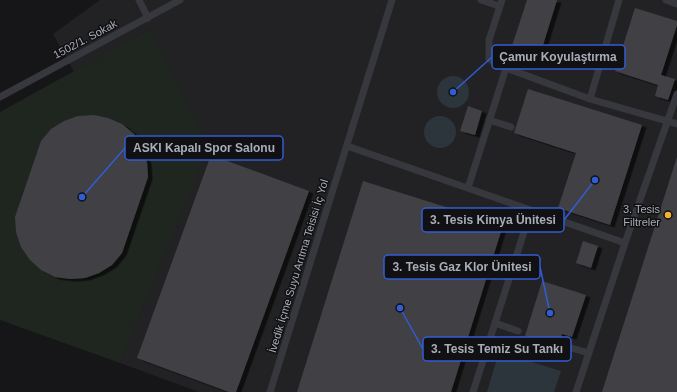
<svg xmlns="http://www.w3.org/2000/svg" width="677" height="392" font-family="Arial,sans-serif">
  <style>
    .built { fill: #222225 }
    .green { fill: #1e261f }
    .water { fill: #2c353c }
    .building { fill: #404145; filter: url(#shadow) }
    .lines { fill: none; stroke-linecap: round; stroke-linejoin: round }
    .service { stroke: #37383d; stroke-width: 7 }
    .poi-dot { fill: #f2b134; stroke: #111113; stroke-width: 1.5 }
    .labels { text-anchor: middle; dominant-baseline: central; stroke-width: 3; stroke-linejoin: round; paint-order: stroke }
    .street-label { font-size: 11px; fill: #a8adb8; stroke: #111113 }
    .poi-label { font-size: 11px; fill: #a8adb8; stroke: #111113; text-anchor: end }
    .leader { fill: none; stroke: #325cd3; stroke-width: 1.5 }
    .callout-dot { fill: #325cd3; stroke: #111113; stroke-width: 1.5 }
    .callout { fill: #111113; stroke: #325cd3; stroke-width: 1.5 }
    .callout-label { font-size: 12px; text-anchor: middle; font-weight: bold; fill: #a8adb8 }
  </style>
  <defs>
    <filter id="shadow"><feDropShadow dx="4.5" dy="2.5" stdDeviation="0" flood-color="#0009"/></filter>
  </defs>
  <rect width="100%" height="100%" fill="#161618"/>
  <path class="built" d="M100,0h577v392h-478l-79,-29 88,-217 -58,-117 -76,43 -21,-38z"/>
  <path class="green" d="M150,29l59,117 -89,217 -120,-43v-208z"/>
  <path class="water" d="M437 92a16 16 0 1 1 32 0a16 16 0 1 1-32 0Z
    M424 132a16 16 0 1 1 32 0a16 16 0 1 1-32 0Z
    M499,352l62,19 -7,21h-67z"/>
  <path class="building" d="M527,0h30l-18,58 -28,-9z
    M635,8l42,13v4l-16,50 14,4 -7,21 -13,-4 3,-11 -43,-14z
    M528,89l114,36 -32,100 -52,-17 18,-55 -62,-20z
    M468,106l14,5 -7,24 -15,-4z
    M94,115l14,3 14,6 12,10 8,13 5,15 1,15 -26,76 -10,12 -13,8 -14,5 -15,1 -15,-2 -14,-7 -11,-10 -9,-13 -5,-15 -1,-15 26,-76 10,-12 13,-8 14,-5z
    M211,155l98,36 -73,201h-7l-92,-34z
    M677,157v235h-75z
    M363,181l140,44 -52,167h-154z
    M583,241l15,5 -7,22 -15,-5z
    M542,281l44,14 -14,42 -10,-3 -4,12 -33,-10z"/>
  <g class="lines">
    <path class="service" d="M139,0l9,18
      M481,0l18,6
      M502,0l-13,40v19l17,9 84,31 87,25
      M666,0l11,4
      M0,97l180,-97
      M590,99l29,-99
      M489,120l22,7
      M347,146l278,97
      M468,188l38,-120
      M495,323l23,8
      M564,346l25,7
      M270,392l122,-392
      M473,392l58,-182
      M576,392l49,-149 52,-149"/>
  </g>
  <circle class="poi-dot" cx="668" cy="215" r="4"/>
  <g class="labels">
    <g class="street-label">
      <text transform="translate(85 39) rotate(-28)">1502/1. Sokak</text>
      <text transform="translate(298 266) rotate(-73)">İvedik İçme Suyu Arıtma Teisisi İç Yol</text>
    </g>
    <g class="poi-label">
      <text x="660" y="209">3. Tesis<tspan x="660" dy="13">Filtreler</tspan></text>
    </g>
  </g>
  <path class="leader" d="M453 92L492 57M82 197L125 148M595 180L564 220M550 313L540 267M400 308L423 349"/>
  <g class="callout-dot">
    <circle cx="453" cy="92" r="4"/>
    <circle cx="82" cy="197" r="4"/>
    <circle cx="595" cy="180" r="4"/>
    <circle cx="550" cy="313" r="4"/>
    <circle cx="400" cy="308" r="4"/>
  </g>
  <g class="callout">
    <rect x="492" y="45" width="133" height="24" rx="4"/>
    <rect x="125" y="136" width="158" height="24" rx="4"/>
    <rect x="422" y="208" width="142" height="24" rx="4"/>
    <rect x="384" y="255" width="156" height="24" rx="4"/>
    <rect x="423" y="337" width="148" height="24" rx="4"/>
  </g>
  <g class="callout-label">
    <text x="558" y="61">Çamur Koyulaştırma</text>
    <text x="204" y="152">ASKI Kapalı Spor Salonu</text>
    <text x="493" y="224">3. Tesis Kimya Ünitesi</text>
    <text x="462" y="271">3. Tesis Gaz Klor Ünitesi</text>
    <text x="497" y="353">3. Tesis Temiz Su Tankı</text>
  </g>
</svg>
